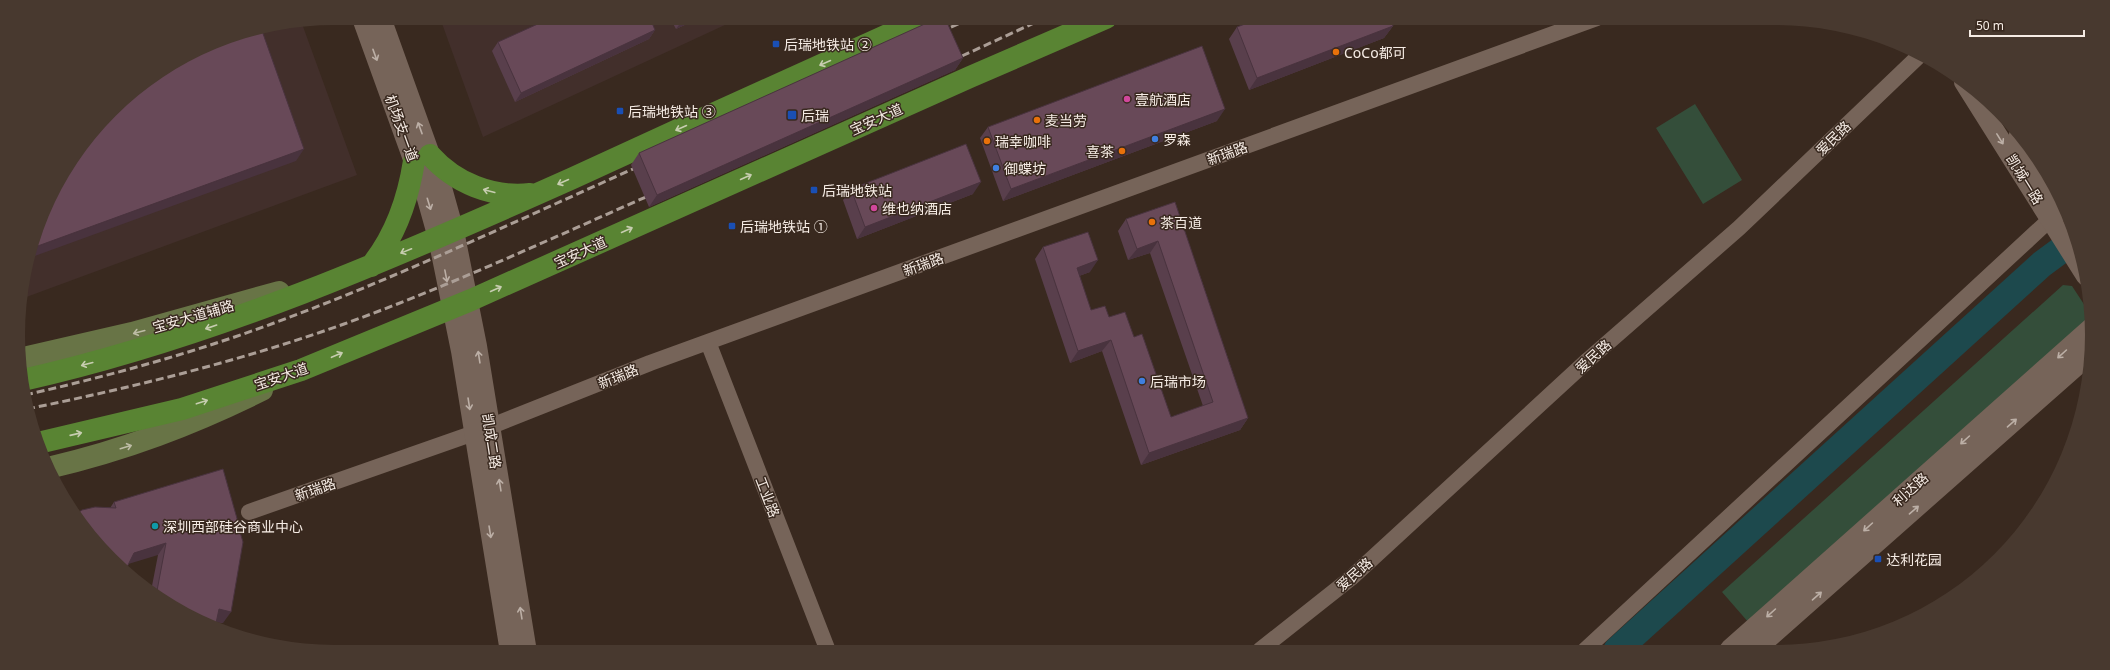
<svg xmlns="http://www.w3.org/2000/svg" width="2110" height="670" font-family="'Noto Sans','Noto Sans SC',sans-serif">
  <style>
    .industrial { fill: #422f2b }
    .green { fill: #344e3a }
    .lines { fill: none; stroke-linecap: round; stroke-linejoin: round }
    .river { stroke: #1d494d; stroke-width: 27 }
    .minor { stroke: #766459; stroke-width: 16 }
    .tertiary { stroke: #766459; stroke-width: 20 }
    .secondary { stroke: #687446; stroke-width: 22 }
    .primary { stroke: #598433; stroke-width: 22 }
    .rail { stroke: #ab9e96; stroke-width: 3; stroke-dasharray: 8 4; stroke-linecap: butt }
    .wall { fill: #593f4c }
    .shaded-wall { fill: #49333e }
    .building { fill: #684958; stroke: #49333e }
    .oneway { stroke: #bcafa6 }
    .oneway2 { stroke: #c7cdb0 }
    .oneway3 { stroke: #bdbca5 }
    .transit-dot { fill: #1a4fb4; stroke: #39291f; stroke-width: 1.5 }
    .food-dot { fill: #e8710a; stroke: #39291f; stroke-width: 1.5 }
    .hotel-dot { fill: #d1479c; stroke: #39291f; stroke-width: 1.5 }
    .shop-dot { fill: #3f7fe0; stroke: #39291f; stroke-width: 1.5 }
    .culture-dot { fill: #0f9aa8; stroke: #39291f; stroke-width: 1.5 }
    .labels { text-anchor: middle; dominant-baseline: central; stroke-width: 3; stroke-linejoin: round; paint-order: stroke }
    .poi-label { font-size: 14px; fill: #f6ece5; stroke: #39291f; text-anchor: start }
    .street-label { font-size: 14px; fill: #f6ece5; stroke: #39291f }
  </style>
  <rect width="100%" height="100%" fill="#39291f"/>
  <path class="industrial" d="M440,18h300l-257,119z
    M301,21l56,154 -336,124 30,-104 163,-153 59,-18z"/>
  <path class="green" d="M1695,104l47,76 -39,24 -47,-76z
    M2063,285l9,1 17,26v8l-340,303 -27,-31z"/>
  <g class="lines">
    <path class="river" d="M1617,650l425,-386 34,-25"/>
    <path class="minor" d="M708,342l120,309
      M249,512l225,-79 176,-70 947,-345
      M1260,650l91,-72 237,-218 151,-132 181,-173
      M1585,650l473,-438"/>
    <path class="tertiary" d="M362,18l64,177 12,43 23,113 49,301
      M381,18l61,170 12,43 23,115 50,306
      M1964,82l122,194
      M2019,135l48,77
      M1730,649l361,-321
      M1756,649l334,-295"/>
    <path class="secondary" d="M19,359l113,-26 147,-41
      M48,468c77,-18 143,-43 214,-78"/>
    <path class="primary" d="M430,155c25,28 62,43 100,39
      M371,266c25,-31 37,-66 43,-105
      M23,380c191,-43 371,-122 550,-202 117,-54 234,-107 352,-160
      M38,443l144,-34 119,-39 170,-70 499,-223 136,-59"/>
    <path class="rail" d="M940,32l32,-14
      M951,61l94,-43
      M25,395c84,-19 168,-42 249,-72 125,-46 246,-104 368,-158
      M27,409c108,-22 213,-48 317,-85 106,-38 208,-86 311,-131"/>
  </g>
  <path class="wall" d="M670,18h30l-24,11z
    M1393,26l-9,12 -135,52 -20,-51 8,-12z
    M655,30l-6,9 -134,63 -23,-51 6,-9z
    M963,58l-8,12 -306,137 -18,-42 8,-12z
    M1217,121l-214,80 -23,-63 8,-11z
    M851,189l122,5 -116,45 -14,-39z
    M1175,202l73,216 -8,12 -99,35 -39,-114 -32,12 -35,-104 8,-12 47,25 -11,4 12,34 18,7 25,20 37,80 32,-11 -53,-153 -22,7 -10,-29 8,-12z
    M114,502l123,22 -14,99 -7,-1 -57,-23 -8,-8 7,-36 -48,-47z"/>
  <path class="shaded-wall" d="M684,18h16l-24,11z
    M1393,26l-9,12 -135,52 8,-12z
    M655,30l-6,9 -134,63 6,-9z
    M963,58l-8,12 -306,137 8,-12z
    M1225,109l-8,12 -214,80 8,-12z
    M304,149l-8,12 -264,96 3,-10z
    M981,182l-8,12 -116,45 8,-12z
    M1158,241l-8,12 -22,7 9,-11z
    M1098,260l-8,12 -22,8 9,-12z
    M1111,340l-9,11 -32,12 8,-12z
    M1248,418l-8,12 -99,35 8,-12z
    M166,543l-8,12 -33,10 9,-12z
    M219,609l12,3 -8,11 -13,-2z"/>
  <path class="building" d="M551,18h99l5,12 -134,63 -23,-51z
    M938,18h7l18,40 -306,137 -18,-42z
    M1261,18h129l3,8 -136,52 -20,-51z
    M261,28l43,121 -269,98 16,-52 32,-53 43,-45 88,-55z
    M1202,46l23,63 -214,80 -23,-62z
    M966,144l15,38 -116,45 -14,-38z
    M1175,202l73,216 -99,35 -38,-113 -33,11 -35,-104 45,-15 10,28 -21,8 14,42 14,-4 4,11 16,-5 9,25 8,-3 29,83 42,-15 -55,-161 -21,8 -11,-30z
    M223,469l15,53h-1l6,20 -12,70 -12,-3 -4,19 -56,-29 -3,-3 10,-53 -32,10 -7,14 -1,1 -43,-40 -8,-13 7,-5 13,-3 21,1 -2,-6z"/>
  <defs><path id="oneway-shaft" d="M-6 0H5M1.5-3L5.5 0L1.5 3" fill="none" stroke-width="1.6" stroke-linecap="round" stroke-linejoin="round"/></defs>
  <g class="oneway">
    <use href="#oneway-shaft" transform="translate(375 55) rotate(70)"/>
    <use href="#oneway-shaft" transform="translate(420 128) rotate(-110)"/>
    <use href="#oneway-shaft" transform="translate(2000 139) rotate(58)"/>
    <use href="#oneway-shaft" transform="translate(429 204) rotate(73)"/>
    <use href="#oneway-shaft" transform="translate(446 276) rotate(79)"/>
    <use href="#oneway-shaft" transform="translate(2062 354) rotate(138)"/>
    <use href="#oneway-shaft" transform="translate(479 357) rotate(-99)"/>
    <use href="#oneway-shaft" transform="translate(469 404) rotate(81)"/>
    <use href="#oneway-shaft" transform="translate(2012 423) rotate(-41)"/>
    <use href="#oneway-shaft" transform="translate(1965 440) rotate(138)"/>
    <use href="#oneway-shaft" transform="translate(500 485) rotate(-99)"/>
    <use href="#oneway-shaft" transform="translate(1914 510) rotate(-41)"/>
    <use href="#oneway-shaft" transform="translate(1868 527) rotate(138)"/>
    <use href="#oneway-shaft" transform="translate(490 532) rotate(81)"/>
    <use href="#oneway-shaft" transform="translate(1817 596) rotate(-41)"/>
    <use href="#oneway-shaft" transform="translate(521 613) rotate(-99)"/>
    <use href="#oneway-shaft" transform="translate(1771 613) rotate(138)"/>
  </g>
  <g class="oneway2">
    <use href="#oneway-shaft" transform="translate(825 63) rotate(156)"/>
    <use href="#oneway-shaft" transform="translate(681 128) rotate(156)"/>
    <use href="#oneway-shaft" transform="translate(746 177) rotate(-24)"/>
    <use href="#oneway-shaft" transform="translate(563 182) rotate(156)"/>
    <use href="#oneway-shaft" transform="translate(489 191) rotate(-165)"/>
    <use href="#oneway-shaft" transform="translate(627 230) rotate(-24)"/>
    <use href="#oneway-shaft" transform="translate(406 251) rotate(158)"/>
    <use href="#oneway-shaft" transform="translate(496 289) rotate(-24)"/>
    <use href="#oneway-shaft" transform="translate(211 327) rotate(161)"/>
    <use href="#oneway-shaft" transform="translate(337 355) rotate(-23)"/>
    <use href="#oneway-shaft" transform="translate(87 364) rotate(165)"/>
    <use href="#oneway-shaft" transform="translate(202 402) rotate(-18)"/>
    <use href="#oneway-shaft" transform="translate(76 434) rotate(-13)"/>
  </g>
  <g class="oneway3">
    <use href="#oneway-shaft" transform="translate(139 332) rotate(165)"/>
    <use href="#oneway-shaft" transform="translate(126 447) rotate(-17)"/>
  </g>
  <g class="transit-dot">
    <rect x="772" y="40" width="8" height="8" rx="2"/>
    <rect x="616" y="107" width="8" height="8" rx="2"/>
    <rect x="787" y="110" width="10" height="10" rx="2"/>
    <rect x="810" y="186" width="8" height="8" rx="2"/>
    <rect x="728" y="222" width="8" height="8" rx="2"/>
    <rect x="1874" y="555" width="8" height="8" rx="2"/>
  </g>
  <g class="food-dot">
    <circle cx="1336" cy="52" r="4"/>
    <circle cx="1037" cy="120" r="4"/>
    <circle cx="987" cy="141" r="4"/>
    <circle cx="1122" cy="151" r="4"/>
    <circle cx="1152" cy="222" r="4"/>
  </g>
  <g class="hotel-dot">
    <circle cx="1127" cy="99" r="4"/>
    <circle cx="874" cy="208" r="4"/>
  </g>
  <g class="shop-dot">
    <circle cx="1155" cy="139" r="4"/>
    <circle cx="996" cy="168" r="4"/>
    <circle cx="1142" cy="381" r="4"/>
  </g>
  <circle class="culture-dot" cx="155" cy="526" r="4"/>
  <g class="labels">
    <g class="poi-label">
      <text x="784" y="44">后瑞地铁站 ②</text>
      <text x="1344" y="52">CoCo都可</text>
      <text x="1135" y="99">壹航酒店</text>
      <text x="628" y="111">后瑞地铁站 ③</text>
      <text x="801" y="115">后瑞</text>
      <text x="1045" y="120">麦当劳</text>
      <text x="1163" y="139">罗森</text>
      <text x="995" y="141">瑞幸咖啡</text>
      <text x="1114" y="151" text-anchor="end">喜茶</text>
      <text x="1004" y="168">御蝶坊</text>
      <text x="822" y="190">后瑞地铁站</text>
      <text x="882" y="208">维也纳酒店</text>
      <text x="1160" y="222">茶百道</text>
      <text x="740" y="226">后瑞地铁站 ①</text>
      <text x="1150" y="381">后瑞市场</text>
      <text x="163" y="526">深圳西部硅谷商业中心</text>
      <text x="1886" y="559">达利花园</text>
    </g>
    <g class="street-label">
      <text transform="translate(876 119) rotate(-24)">宝安大道</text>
      <text transform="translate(402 128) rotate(70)">机场支一道</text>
      <text transform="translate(1833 138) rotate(-44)">爱民路</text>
      <text transform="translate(1227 153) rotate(-20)">新瑞路</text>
      <text transform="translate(2025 179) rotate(58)">凯城一路</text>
      <text transform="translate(580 252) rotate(-24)">宝安大道</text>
      <text transform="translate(923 264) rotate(-20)">新瑞路</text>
      <text transform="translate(193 316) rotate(-16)">宝安大道辅路</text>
      <text transform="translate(1593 356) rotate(-42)">爱民路</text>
      <text transform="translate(281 376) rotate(-19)">宝安大道</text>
      <text transform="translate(618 376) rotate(-22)">新瑞路</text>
      <text transform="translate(492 441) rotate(81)">凯成二路</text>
      <text transform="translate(315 489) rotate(-19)">新瑞路</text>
      <text transform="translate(1910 489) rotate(-42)">利达路</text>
      <text transform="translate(768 497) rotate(69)">工业路</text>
      <text transform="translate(1354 574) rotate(-41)">爱民路</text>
    </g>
  </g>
  <path d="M0 0H2110V670H0ZM335 25H1775A310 310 0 0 1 2085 335V335A310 310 0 0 1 1775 645H335A310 310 0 0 1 25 335V335A310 310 0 0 1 335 25Z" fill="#48392f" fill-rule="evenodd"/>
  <path d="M1970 30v6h114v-6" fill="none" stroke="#f6ece5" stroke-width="2"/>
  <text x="1976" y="30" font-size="12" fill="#f6ece5" stroke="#39291f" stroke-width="3" paint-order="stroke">50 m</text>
</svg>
